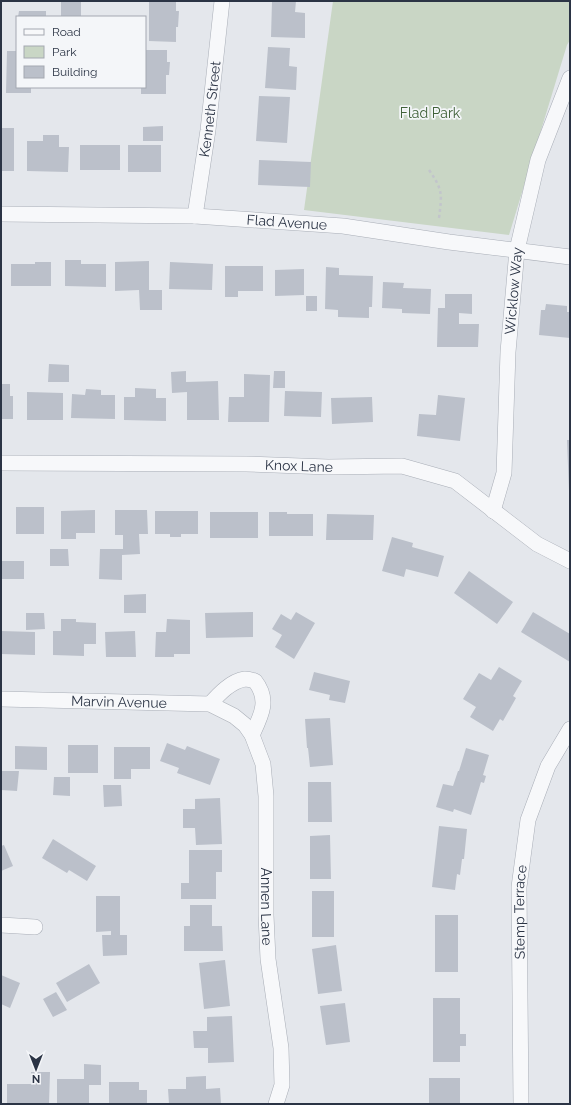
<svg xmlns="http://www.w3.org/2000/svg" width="571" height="1105" font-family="Raleway,sans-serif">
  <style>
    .green { fill: #c9d6c5 }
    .building { fill: #bbc0ca }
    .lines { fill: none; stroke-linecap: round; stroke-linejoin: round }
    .street-casing { stroke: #a9aeb7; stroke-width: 16 }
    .path { stroke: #c2c5cb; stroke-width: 2.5; stroke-dasharray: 3 3; stroke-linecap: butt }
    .street { stroke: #f7f8fa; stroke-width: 15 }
    .labels { text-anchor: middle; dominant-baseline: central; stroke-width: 3.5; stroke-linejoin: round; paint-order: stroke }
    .street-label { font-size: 14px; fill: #2b3445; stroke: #f4f6f9 }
    .park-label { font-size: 14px; fill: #3f6138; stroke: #f4f6f9 }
  </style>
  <rect width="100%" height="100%" fill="#e4e7ec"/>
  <path class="green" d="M333,1h237v39l-3,5 -58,190 -205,-25z"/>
  <path class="building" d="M61,1h20v16h-20z
    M149,1h27v10h3l-1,16h-2v15l-27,-1z
    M272,1h24l-1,11 10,1v25l-34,-1z
    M19,11h27v6h-28z
    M268,47l22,1 -1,18 8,1 -1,23 -31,-2z
    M145,50h22v12h3l-1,13h-3v19h-25v-7h4z
    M7,51h10v36h14v6h-25z
    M259,96l31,1 -3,46 -31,-2z
    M163,126v15h-20v-14z
    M1,128h13v43h-13z
    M43,135h16v12h10l-1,25 -41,-1v-30h16z
    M80,145h40v25h-40z
    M128,145h33v27h-33z
    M259,160l52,2 -1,25 -52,-2z
    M65,260h16v4h25v23l-41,-1z
    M149,261v29h13v20h-22l-1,-20 -24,1v-29z
    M35,262h16v24h-40v-22h24z
    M170,262l43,2 -1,26 -43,-1z
    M225,266h38v25h-25v6h-13z
    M326,267l13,1v7l34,1 -1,31h-3v11l-31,-1v-7l-13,-1z
    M304,269v26l-29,1v-26z
    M383,282l21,1 -1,5 28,1 -1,25 -28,-1v-4l-20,-1z
    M445,294h27v20l-13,-1v11h20l-1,23h-41l1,-39h7z
    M306,296h11v15h-11z
    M546,304l21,2v6h3v26l-31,-3 2,-25h4z
    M49,364l20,1v17h-21z
    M186,371v11l32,-1 1,39h-32v-28l-15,1 -1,-21z
    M274,371h11v17h-12z
    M244,374l26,1 -1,47h-41l1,-25h15z
    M1,384h9v12h3v23h-12z
    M135,388l21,1v9h10v23l-42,-1v-23h11z
    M86,389l15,1v5h14v24l-44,-1 1,-24 13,1z
    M285,391l37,1 -1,25 -37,-1z
    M27,392l36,1v27h-36z
    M438,395l27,3 -5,43 -43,-5 2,-22 17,1z
    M372,397l1,25 -41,2 -1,-26z
    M567,440h3v51h-1z
    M16,507h28v27h-28z
    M95,510v23h-19v6h-15v-28z
    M115,510h32l1,24h-9l1,20 -18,1v25l-23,-1 1,-30h23v-14h-8z
    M155,511h43v23h-17v3h-11v-3h-15z
    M210,512h48v26h-48z
    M269,512h18v2h26v22h-44z
    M327,514l47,1 -1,25h-47z
    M392,537l21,6 -1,4 32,9 -6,21 -32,-8 -2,8 -22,-6z
    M50,549h18l1,17h-19z
    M1,561h23v18h-23z
    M469,571l44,31 -16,22 -43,-31z
    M146,594v19h-22v-18z
    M253,612v25l-47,1 -1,-25z
    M296,612l19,11 -21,36 -19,-12 7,-12 -10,-6 9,-15 10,6z
    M533,612l37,22v28l-49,-30z
    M26,613h18l1,16 -19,1z
    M61,619h15v3l20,1v21h-12v12l-31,-1v-24h8z
    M167,619l23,1v34h-16v3h-19l1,-25h10z
    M1,631l34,1v23l-34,-1z
    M135,631l1,26h-30l-1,-25z
    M499,667l23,14 -9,15 3,2 -13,23 -3,-2 -7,12 -23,-14 6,-10 -13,-8 16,-26 12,7z
    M314,672l36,9 -5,22 -16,-3 1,-5 -21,-5z
    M330,718l3,47 -23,2 -2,-19h-1l-2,-29z
    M167,743l18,7 2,-4 33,13 -10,26 -33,-12 2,-5 -19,-7z
    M68,745h30v28h-30z
    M15,746l32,1v23l-32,-1z
    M114,747h36v22h-19v10h-17z
    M466,748l23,7 -6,20 3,1 -2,7 -3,-1 -10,33 -17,-6 -1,3 -17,-5 7,-23 10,2 5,-15h1z
    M2,771h17l-2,20 -16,-1z
    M54,777h16v19l-17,-1z
    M308,782h23l1,40h-24z
    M103,785h18l1,21 -18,1z
    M220,798l2,46 -26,1 -1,-17h-12v-19h12v-10z
    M439,826l28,3 -3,30h-2l-2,16 -3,-1 -2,16 -23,-3z
    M330,835l1,44h-21v-43z
    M53,839l43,27 -9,15 -18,-11 -2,3 -25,-15z
    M4,845l9,21 -12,5v-25z
    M189,850h33v22h-6v27h-35v-16h8z
    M312,891h22v46h-22z
    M96,896h24v39h7v20l-24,1 -1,-21h9v-4l-15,1z
    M190,905h22v21h10l1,25h-39v-25h6z
    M435,915h23v57h-23z
    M336,945l6,46 -24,3 -6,-45z
    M225,960l5,46 -26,3 -5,-46z
    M89,964l11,19 -33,19 -11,-19z
    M1,975l19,8 -10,25 -9,-4z
    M56,992l11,18 -14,7 -10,-18z
    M433,998h27v36h6v12h-6v16h-27z
    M345,1003l5,39 -24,3 -6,-39z
    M232,1016l2,46 -26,1v-15h-14l-1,-17h14v-14z
    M84,1064l17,1v20h-12v18h-32v-24h27z
    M31,1072h19l-1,32h-42v-20h24z
    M206,1076v13l14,-1 1,16h-52l-1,-15h18v-12z
    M429,1078h31v26h-31z
    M109,1082h30v8h8v14h-38z"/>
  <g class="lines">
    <defs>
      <g id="street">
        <path id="s1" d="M1,214l194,2 148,10 106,16 121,15"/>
        <path id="s2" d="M195,216l13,-86 14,-129"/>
        <path id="s3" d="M1,463l245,1 82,3 74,-1 53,15 82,63 33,17"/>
        <path id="s4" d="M493,511l11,-38 4,-121 9,-102 21,-90 32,-82"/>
        <path id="s5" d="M1,699l209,5 24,12 11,9 7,10 11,29 3,32v119l2,44 13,89 1,37 -6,19"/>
        <path d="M210,704c9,-10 21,-23 35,-25 3,0 7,1 10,2 15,19 6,35 -3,54"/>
        <path d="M1,925l34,2"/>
        <path id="s6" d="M521,1104l-2,-217 9,-67 20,-54 22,-37"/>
      </g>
    </defs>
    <use href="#street" class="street-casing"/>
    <path class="path" d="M429,170c14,20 13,24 10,48"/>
    <use href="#street" class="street"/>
  </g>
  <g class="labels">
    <g class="street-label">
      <text stroke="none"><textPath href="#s2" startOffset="108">Kenneth Street</textPath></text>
      <text stroke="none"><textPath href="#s1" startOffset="286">Flad Avenue</textPath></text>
      <text stroke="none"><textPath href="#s4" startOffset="222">Wicklow Way</textPath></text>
      <text stroke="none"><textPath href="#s3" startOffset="298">Knox Lane</textPath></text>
      <text stroke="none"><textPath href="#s5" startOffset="118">Marvin Avenue</textPath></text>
      <text stroke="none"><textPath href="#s5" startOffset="436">Annen Lane</textPath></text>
      <text stroke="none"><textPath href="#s6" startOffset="192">Stemp Terrace</textPath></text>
    </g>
    <g class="park-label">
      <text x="430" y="113">Flad Park</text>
    </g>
  </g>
  <rect width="571" height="1105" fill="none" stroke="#2b3445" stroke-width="4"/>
  <rect x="16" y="16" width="130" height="72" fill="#f4f6f9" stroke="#a4a8b1"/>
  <rect x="24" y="29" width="20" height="6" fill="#f7f8fa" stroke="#a4a8b1"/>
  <text x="52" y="36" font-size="12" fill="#2b3445">Road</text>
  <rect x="24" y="46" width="20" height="12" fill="#c9d6c5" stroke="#a4a8b1"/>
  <text x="52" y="56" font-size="12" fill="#2b3445">Park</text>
  <rect x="24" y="66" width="20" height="12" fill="#bbc0ca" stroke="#a4a8b1"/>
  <text x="52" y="76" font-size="12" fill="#2b3445">Building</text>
  <g transform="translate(36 1069) rotate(180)" stroke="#f4f6f9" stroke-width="3" paint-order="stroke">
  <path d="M0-3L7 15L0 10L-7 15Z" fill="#2b3445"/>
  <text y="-6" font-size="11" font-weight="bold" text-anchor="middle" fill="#2b3445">N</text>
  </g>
</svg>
